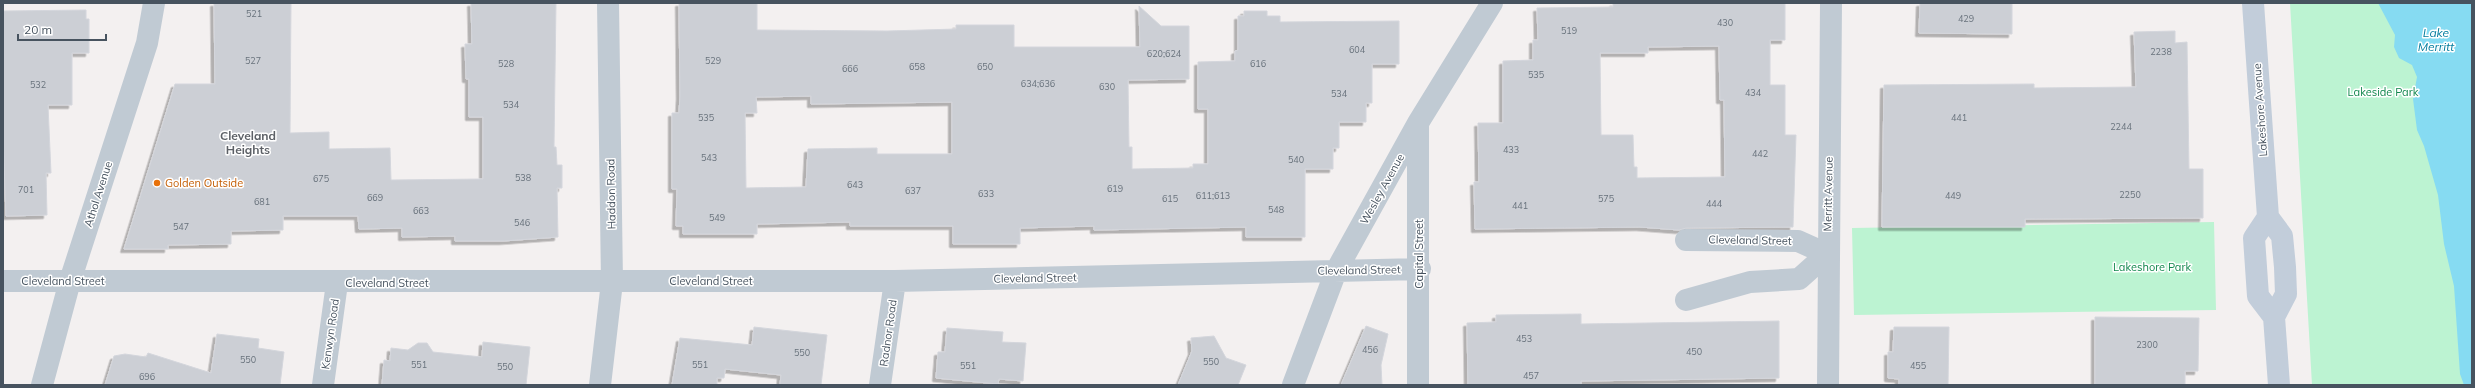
<svg xmlns="http://www.w3.org/2000/svg" width="2475" height="388" font-family="Mulish,sans-serif">
  <style>
    .green { fill: #bcf3d2 }
    .water { fill: #86dbf2 }
    .building { fill: #cccfd5; stroke: #d4d6dc; fill-rule: evenodd; filter: url(#shadow) }
    .lines { fill: none; stroke-linecap: round; stroke-linejoin: round }
    .street { stroke: #c0cad3; stroke-width: 22 }
    .secondary { stroke: #c2cdda; stroke-width: 22 }
    .food-dot { fill: #e8710a; stroke: #fff; stroke-width: 1.5 }
    .labels { text-anchor: middle; dominant-baseline: central; stroke-width: 3; stroke-linejoin: round; paint-order: stroke }
    .number-label { font-size: 9px; fill: #68727c }
    .park-label { font-size: 11px; fill: #11874d; stroke: #fff }
    .street-label { font-size: 11px; fill: #47535f; stroke: #fff }
    .food-label { font-size: 11px; fill: #c56008; stroke: #fff; text-anchor: start }
    .water-label { font-size: 12px; font-style: italic; fill: #047d9e; stroke: #fff }
    .neighbourhood-label { font-size: 12px; font-weight: bold; fill: #5c6066; stroke: #fff }
  </style>
  <defs>
    <filter id="shadow"><feDropShadow dx="-3.5" dy="3.5" stdDeviation="0" flood-color="#0004"/></filter>
  </defs>
  <rect width="100%" height="100%" fill="#f3f0f0"/>
  <path class="green" d="M2290,3h182v382h-160z
    M2214,222l2,88 -362,5 -2,-87z"/>
  <path class="water" d="M2378,3h94v382h-8l-4,-11 -6,-88 -10,-42 -6,-49 -14,-49 -7,-16 -4,-31 4,-22 -5,-12 -13,-7 -5,-11 1,-12z"/>
  <path class="building" d="M214,3h77l-1,130 39,-1v17l61,-1 1,32 92,-1v-62h-14v-38h-3l-1,-35h7l-1,-41h85l-2,144h2l1,18h5v23h-5l1,49 -55,4h-48v-5l-53,1v-9l-43,1 -1,-13h-75v14l-52,1v13l-63,1v4h-44l51,-165h40z
    M679,3h78v27l130,1 69,-2v-4h58v22h126l-1,-41 22,20h28v53l-61,1 1,67h3v22l61,-1v-4h15v-55h-10v-47l37,-1v-10l3,-1v-34h6v-5h23v5h13v6l119,-1v43h-27v39h-6v19h-27v26h-6v21h-28v68h-59v-10l-152,3v-4l-74,2v16h-67v-18h-103v-4l-93,2v10h-74v-8h-7l1,-37h-5v-76h7l1,-17zM811,96v8l141,-2v52h-75v-6l-69,1 -2,38 -60,1 -1,-75h12l-1,-16z
    M1613,3h172v37h-15v45h15v50h11l-3,92 -107,1 -7,2 -39,-3 -165,2 -1,-47h5l-1,-59h25v-62l30,-1v-20h5l-1,-32 76,-1zM1719,46l1,54h4l1,77 -88,1v-11h-3l-1,-32h-32l-1,-82h48v-6z
    M1920,3h92v31l-93,-1z
    M86,10v9h3v34h-17v52h-24l3,68h-5l1,42 -41,1 -3,-81v-124z
    M2175,31v12l12,-1 2,127h14v49l-178,1v8h-143l2,-142 150,-1v4l102,-1 -2,-55z
    M1581,314v10l198,-3v57l-198,3v4h-113l-1,-62 29,-1v-7z
    M2095,317l104,1 -1,53h-13v14h-90z
    M1366,326l22,8 -7,31 1,20h-41z
    M754,327l73,8 -6,50h-41l1,-10 -56,-6 -1,9h-7v7h-45l8,-47 72,7z
    M1894,327h55l-1,58h-49v-6l-11,-1v-26h5z
    M947,328l56,4 -1,10 24,1 -3,38 -24,-2 -1,5 -62,-6 2,-26h7z
    M217,334l42,5 -1,9 26,4 -4,33h-175l9,-29 11,-2 21,3 2,-4 63,20z
    M1214,336l12,22 20,7 -8,20h-60l14,-34 -1,-13z
    M483,342l47,5 -4,38h-144l2,-25 6,1 1,-13 17,2 10,-7h9l6,9 49,5z"/>
  <g class="lines">
    <path class="street" d="M1418,124v261
      M1686,240l112,1 29,13 -28,25 -49,3 -64,18
      M3,281h892l525,-12
      M42,385l28,-104 77,-238 7,-40
      M323,385l14,-102
      M600,385l12,-103 -4,-279
      M880,385l15,-104
      M1293,385l43,-114 82,-148 74,-120
      M1828,385l3,-382"/>
    <path class="secondary" d="M2253,3l15,214 14,19 3,31 1,27 -12,23 5,68
      M2268,217l-14,21 4,58 16,21"/>
  </g>
  <circle class="food-dot" cx="157" cy="183" r="4"/>
  <g class="labels">
    <g class="number-label">
      <text x="254" y="13">521</text>
      <text x="1966" y="18">429</text>
      <text x="1725" y="22">430</text>
      <text x="1569" y="30">519</text>
      <text x="1357" y="49">604</text>
      <text x="2161" y="51">2238</text>
      <text x="1164" y="53">620;624</text>
      <text x="253" y="60">527</text>
      <text x="713" y="60">529</text>
      <text x="506" y="63">528</text>
      <text x="1258" y="63">616</text>
      <text x="917" y="66">658</text>
      <text x="985" y="66">650</text>
      <text x="850" y="68">666</text>
      <text x="1536" y="74">535</text>
      <text x="1038" y="83">634;636</text>
      <text x="38" y="84">532</text>
      <text x="1107" y="86">630</text>
      <text x="1753" y="92">434</text>
      <text x="1339" y="93">534</text>
      <text x="511" y="104">534</text>
      <text x="706" y="117">535</text>
      <text x="1959" y="117">441</text>
      <text x="2121" y="126">2244</text>
      <text x="1511" y="149">433</text>
      <text x="1760" y="153">442</text>
      <text x="709" y="157">543</text>
      <text x="1296" y="159">540</text>
      <text x="523" y="177">538</text>
      <text x="321" y="178">675</text>
      <text x="855" y="184">643</text>
      <text x="1115" y="188">619</text>
      <text x="26" y="189">701</text>
      <text x="913" y="190">637</text>
      <text x="986" y="193">633</text>
      <text x="2130" y="194">2250</text>
      <text x="1213" y="195">611;613</text>
      <text x="1953" y="195">449</text>
      <text x="375" y="197">669</text>
      <text x="1170" y="198">615</text>
      <text x="1606" y="198">575</text>
      <text x="262" y="201">681</text>
      <text x="1714" y="203">444</text>
      <text x="1520" y="205">441</text>
      <text x="1276" y="209">548</text>
      <text x="421" y="210">663</text>
      <text x="717" y="217">549</text>
      <text x="522" y="222">546</text>
      <text x="181" y="226">547</text>
      <text x="1524" y="338">453</text>
      <text x="2147" y="344">2300</text>
      <text x="1370" y="349">456</text>
      <text x="1694" y="351">450</text>
      <text x="802" y="352">550</text>
      <text x="248" y="359">550</text>
      <text x="1211" y="361">550</text>
      <text x="419" y="364">551</text>
      <text x="700" y="364">551</text>
      <text x="968" y="365">551</text>
      <text x="1918" y="365">455</text>
      <text x="505" y="366">550</text>
      <text x="1531" y="375">457</text>
      <text x="147" y="376">696</text>
    </g>
    <g class="park-label">
      <text x="2383" y="92">Lakeside Park</text>
      <text x="2152" y="267">Lakeshore Park</text>
    </g>
    <g class="street-label">
      <text transform="translate(2260 110) rotate(-94)">Lakeshore Avenue</text>
      <text transform="translate(1382 189) rotate(-61)">Wesley Avenue</text>
      <text transform="translate(98 194) rotate(-72)">Athol Avenue</text>
      <text transform="translate(611 194) rotate(-91)">Haddon Road</text>
      <text transform="translate(1828 194) rotate(-89)">Merritt Avenue</text>
      <text transform="translate(1750 240) rotate(1)">Cleveland Street</text>
      <text transform="translate(1419 254) rotate(-90)">Capital Street</text>
      <text transform="translate(1359 270) rotate(-1)">Cleveland Street</text>
      <text transform="translate(1035 278) rotate(-1)">Cleveland Street</text>
      <text x="63" y="281">Cleveland Street</text>
      <text x="711" y="281">Cleveland Street</text>
      <text x="387" y="283">Cleveland Street</text>
      <text transform="translate(888 333) rotate(-82)">Radnor Road</text>
      <text transform="translate(330 334) rotate(-82)">Kenwyn Road</text>
    </g>
    <g class="food-label">
      <text x="165" y="183">Golden Outside</text>
    </g>
    <g class="water-label">
      <text x="2436" y="32">Lake<tspan x="2436" dy="14">Merritt</tspan></text>
    </g>
    <g class="neighbourhood-label">
      <text x="248" y="135">Cleveland<tspan x="248" dy="14">Heights</tspan></text>
    </g>
  </g>
  <rect width="2475" height="388" fill="none" stroke="#47535f" stroke-width="8"/>
  <path d="M18 34v6h88v-6" fill="none" stroke="#47535f" stroke-width="2"/>
  <text x="24" y="34" font-size="12" fill="#47535f" stroke="#ffffff" stroke-width="3" paint-order="stroke">20 m</text>
</svg>
